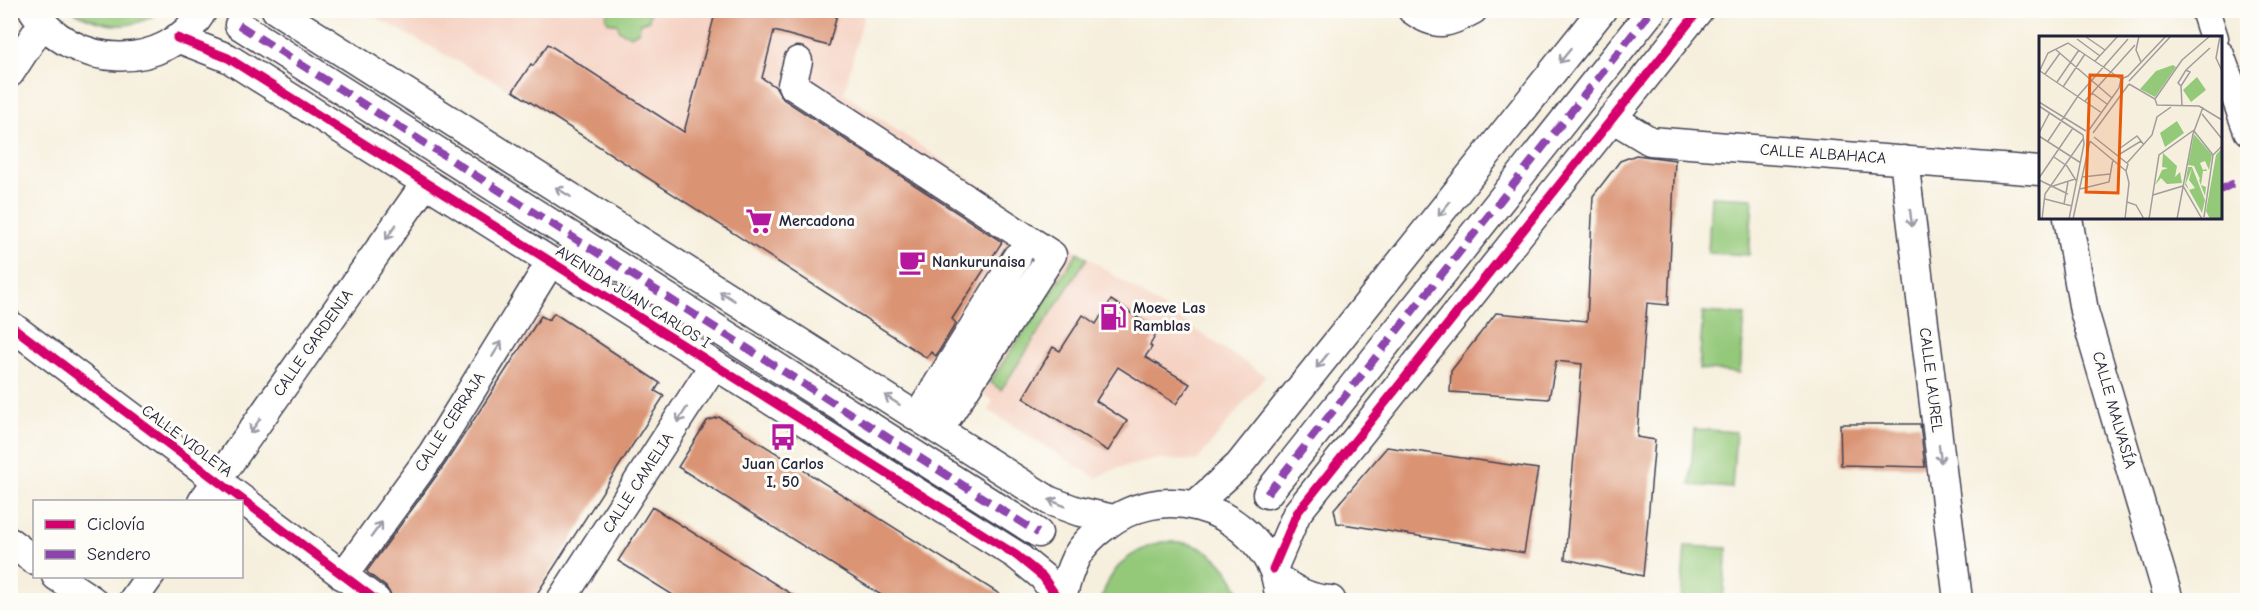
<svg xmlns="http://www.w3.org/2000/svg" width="2258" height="611" font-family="'Comic Neue',sans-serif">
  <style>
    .built { fill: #f5d2c2 }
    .green { fill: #94c97a; stroke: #5b765a; stroke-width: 1.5 }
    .building { fill: #da9373 }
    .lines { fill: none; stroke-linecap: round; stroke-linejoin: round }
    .minor-casing { stroke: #424153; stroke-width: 31 }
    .minor { stroke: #fff; stroke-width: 28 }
    .quiet { stroke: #8e44ad; stroke-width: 8; stroke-dasharray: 15 8; stroke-linecap: butt }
    .cycleway-casing { stroke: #fdfcf7; stroke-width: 13 }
    .cycleway { stroke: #d6006c; stroke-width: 9 }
    .oneway { stroke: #9c9ca7 }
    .labels { text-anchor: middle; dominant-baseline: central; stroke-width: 6; stroke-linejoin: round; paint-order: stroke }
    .street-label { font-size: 16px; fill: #22223b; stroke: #fdfcf7 }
    .poi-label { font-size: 16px; font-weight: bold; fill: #22223b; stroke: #fdfcf7; text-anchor: start }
    .inset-road { fill: none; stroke: #a19d9c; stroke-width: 1.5 }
    .view { fill: #e8590c; fill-opacity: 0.15; stroke: #e8590c; stroke-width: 3 }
    .inset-edge { fill: none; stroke: #22223b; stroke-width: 3 }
  </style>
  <rect width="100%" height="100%" fill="#fdfcf7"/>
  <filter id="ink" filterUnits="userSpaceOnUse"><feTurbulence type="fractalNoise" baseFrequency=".0167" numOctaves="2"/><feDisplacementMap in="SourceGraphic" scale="12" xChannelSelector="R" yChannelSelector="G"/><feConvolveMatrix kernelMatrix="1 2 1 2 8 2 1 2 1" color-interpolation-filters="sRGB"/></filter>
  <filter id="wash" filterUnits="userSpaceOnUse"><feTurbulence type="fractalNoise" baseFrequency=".008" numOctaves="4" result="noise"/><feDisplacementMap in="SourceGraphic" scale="24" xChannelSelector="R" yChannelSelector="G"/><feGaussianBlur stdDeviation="1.35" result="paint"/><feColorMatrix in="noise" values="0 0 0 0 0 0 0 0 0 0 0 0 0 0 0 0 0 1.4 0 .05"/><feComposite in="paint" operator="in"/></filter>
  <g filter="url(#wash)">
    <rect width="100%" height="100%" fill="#f6efdd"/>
    <path class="built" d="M364,11h501l-21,82 42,30 379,253 -68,85 -39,-2 -43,10 -19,9 -108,-68 5,-9 -480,-310z"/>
    <path class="green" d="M73,11h88c-29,21 -58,17 -88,0z
      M608,11h42l-1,9 -8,3 -3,9 -7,4 -11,-5 -3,-7 -9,-2 -2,-4z
      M1711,196l42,2 -4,57 -41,-2z
      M1078,252l9,6 -86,132 -11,-8z
      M1703,312l42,3 -5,58 -41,-4z
      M1694,429l42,3 -4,56 -42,-3z
      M1161,542c8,0 16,-1 24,1 29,5 50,30 56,57h-140c10,-34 27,-47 60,-58z
      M1685,546l42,2 -4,52h-42z"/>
    <g id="blocks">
      <path class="building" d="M716,10h122l-9,36 -55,-15 -12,47 14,9 7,12 219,143 -50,77 4,4 -20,33 -5,-4 -4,6 -414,-267 18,-27 2,2 15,-22 136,88z
        M1636,155l39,5 -7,145 -21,-2 -10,134 18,3 -12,136 -78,-17 17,-195 -26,-3 -7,38 -99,-7 1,-21 45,-58 91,8 6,-125 27,-35z
        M1111,300l47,31 -8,14 2,2 -7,10 45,27 -14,20 -58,-37 -22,34 31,20 -19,30 -85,-53 30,-51 7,4 23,-36 13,9z
        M554,313l106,70 -5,8 9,5 -131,204h-137l-4,-3 -6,-10 -18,-14 -1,-2 78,-107 96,-148 8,4z
        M719,417l290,183h-120l-211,-133 29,-46z
        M1840,424h80l5,43 -84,-2z
        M1387,447l151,22 -14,84 -187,-30 -3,-14z
        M652,507l149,93h-120l-63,-39z"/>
    </g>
  </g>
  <g filter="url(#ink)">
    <use href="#blocks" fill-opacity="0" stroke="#424153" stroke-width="1.5"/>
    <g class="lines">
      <defs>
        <path id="minor" d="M33,10c38,59 133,65 170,0
          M276,10l774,491 27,10 36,8
          M1412,10c25,18 34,14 61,0
          M2205,10l9,28
          M239,25l799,508
          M177,38l51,20 788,497 27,22 16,23
          M2220,55l28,76
          M798,61l-6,24 260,170 -113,175
          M10,73l32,-49
          M1612,118l38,23 390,30
          M1904,160l54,440
          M2068,218l16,93 85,289
          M10,325l366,275
          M918,416l99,-159
          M1267,494l385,-484
          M202,502l223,-318
          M1195,505l44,-40 363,-455
          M10,542l24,18
          M1273,569l24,-56 402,-503
          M56,576l36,24
          M343,576l89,-122 118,-191
          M1276,577c18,13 33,22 55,23
          M133,600l17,-24
          M561,600l152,-234
          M1062,600c3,-15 7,-29 14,-43 7,-12 17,-22 28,-30 57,-46 138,-22 169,42 4,10 5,21 7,31"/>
      </defs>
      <use href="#minor" class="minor-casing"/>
      <use href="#minor" class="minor"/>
      <path class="quiet" d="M239,25l799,508
        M2220,190l12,-6h16
        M1267,494l385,-484"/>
      <defs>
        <path id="cycleway" d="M177,38l51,20 788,497 27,22 16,23
          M10,325l366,275
          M1273,569l24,-56 402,-503"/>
      </defs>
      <use href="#cycleway" class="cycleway-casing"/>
      <use href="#cycleway" class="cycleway"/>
    </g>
    <defs><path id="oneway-shaft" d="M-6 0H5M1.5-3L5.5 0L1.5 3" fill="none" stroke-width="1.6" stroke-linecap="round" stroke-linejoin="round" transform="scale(1.5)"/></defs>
    <g class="oneway">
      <use href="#oneway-shaft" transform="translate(1565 56) rotate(129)"/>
      <use href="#oneway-shaft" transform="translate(563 192) rotate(-148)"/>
      <use href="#oneway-shaft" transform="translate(1444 209) rotate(129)"/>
      <use href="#oneway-shaft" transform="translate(1911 218) rotate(83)"/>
      <use href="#oneway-shaft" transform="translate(391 232) rotate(125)"/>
      <use href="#oneway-shaft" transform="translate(727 296) rotate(-148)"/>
      <use href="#oneway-shaft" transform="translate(497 349) rotate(-58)"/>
      <use href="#oneway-shaft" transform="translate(1322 361) rotate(129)"/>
      <use href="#oneway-shaft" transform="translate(892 400) rotate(-148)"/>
      <use href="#oneway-shaft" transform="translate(682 415) rotate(123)"/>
      <use href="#oneway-shaft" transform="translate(255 426) rotate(125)"/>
      <use href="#oneway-shaft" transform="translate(1940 454) rotate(83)"/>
      <use href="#oneway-shaft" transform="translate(1057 503) rotate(-158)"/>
      <use href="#oneway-shaft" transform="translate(377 529) rotate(-54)"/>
    </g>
  </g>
  <defs>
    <symbol id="supermarket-bare" viewBox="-9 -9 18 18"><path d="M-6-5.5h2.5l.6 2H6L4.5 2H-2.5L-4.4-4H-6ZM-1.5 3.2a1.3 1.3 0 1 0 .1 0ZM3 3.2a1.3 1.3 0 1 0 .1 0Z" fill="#b5179e" stroke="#fdfcf7" stroke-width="2.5" paint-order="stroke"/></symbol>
    <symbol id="cafe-bare" viewBox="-9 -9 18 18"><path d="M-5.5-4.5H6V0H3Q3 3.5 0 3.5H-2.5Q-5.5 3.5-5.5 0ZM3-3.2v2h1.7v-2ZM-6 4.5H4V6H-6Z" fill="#b5179e" stroke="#fdfcf7" stroke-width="2.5" paint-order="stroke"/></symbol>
    <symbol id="fuel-bare" viewBox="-9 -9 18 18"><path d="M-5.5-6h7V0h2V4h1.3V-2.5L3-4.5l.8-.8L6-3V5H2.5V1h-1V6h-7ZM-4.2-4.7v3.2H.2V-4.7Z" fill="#b5179e" stroke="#fdfcf7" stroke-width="2.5" paint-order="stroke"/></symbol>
    <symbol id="bus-bare" viewBox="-9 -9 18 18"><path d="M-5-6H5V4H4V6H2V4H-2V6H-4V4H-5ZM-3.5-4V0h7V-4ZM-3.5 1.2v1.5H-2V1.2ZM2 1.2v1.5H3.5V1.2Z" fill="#b5179e" stroke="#fdfcf7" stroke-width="2.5" paint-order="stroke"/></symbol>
  </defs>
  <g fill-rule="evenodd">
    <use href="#supermarket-bare" x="740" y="202" width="38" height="38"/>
    <use href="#cafe-bare" x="893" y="243" width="38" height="38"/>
    <use href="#fuel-bare" x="1094" y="298" width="38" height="38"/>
    <use href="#bus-bare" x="764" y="418" width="38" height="38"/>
  </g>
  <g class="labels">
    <g class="street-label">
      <text transform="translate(1823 154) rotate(4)">CALLE ALBAHACA</text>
      <text transform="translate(633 297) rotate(32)">AVENIDA JUAN CARLOS I</text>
      <text transform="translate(313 343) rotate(-55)">CALLE GARDENIA</text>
      <text transform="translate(1931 380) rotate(83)">CALLE LAUREL</text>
      <text transform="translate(2114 410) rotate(74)">CALLE MALVASÍA</text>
      <text transform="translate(450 422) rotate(-57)">CALLE CERRAJA</text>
      <text transform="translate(187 441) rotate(37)">CALLE VIOLETA</text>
      <text transform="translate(638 483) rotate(-57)">CALLE CAMELIA</text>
    </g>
    <g class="poi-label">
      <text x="779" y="221">Mercadona</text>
      <text x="932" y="262">Nankurunaisa</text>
      <text x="1133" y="308">Moeve Las<tspan x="1133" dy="18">Ramblas</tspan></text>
      <text x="783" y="464" text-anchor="middle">Juan Carlos<tspan x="783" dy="18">I, 50</tspan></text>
    </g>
  </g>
  <g transform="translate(2039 36)">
    <rect width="183" height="183" fill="#f6efdd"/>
    <path d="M134,29l3,2 -21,30 -15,-8 16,-18zM158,41l9,13 -15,12 -8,-12zM138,85l7,12 -19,14 -5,-14zM155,98l18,21 -3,15 -4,-9 -5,2 3,7 3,-1 1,2h-4l-2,14 5,2 -1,9 -6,-16 1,-1 -6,-13 -6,-1zM183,112v71h-12l-4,-8 10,-56zM124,117l14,13 -2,11 5,-5 2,11 -15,1 -6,-6 -6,7 7,-15 6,-2 -6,-1zM149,131h4l13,33 -3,13 -13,-23 6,-2 -6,-8 3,-12 -6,15 3,7 -4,-5z" fill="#94c97a"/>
    <path class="inset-road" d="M100,0l-3,14 5,12M181,0l-4,22 6,13M47,1l19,13M38,3l23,17M16,13l57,49M56,25l23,-25M147,34l4,2 -9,14 -3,-3 8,-13 24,-22M1,35l62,42M0,36l9,-19 20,-10 53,36M6,38l15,-21M82,43l7,-3 38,-40M90,45l42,-45M18,46l22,-32M90,48l26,15 2,6 42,1 23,14M142,50l1,20M24,51l22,-33M53,57l15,11M116,63l27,-39 28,-24M46,65l50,-56M0,66l47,29M0,70l44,29M163,78l20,25M50,94l30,-42 2,-9M155,95l19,24M0,97l11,-21M54,97l36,-49M0,100l42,27M55,101l34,27 -2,7M9,105l30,-45 50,-57M51,105l36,30M102,105l-4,-5 -18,13 1,5 21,-13 3,4M15,121l13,9 10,16M88,127l25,-28 5,-18 14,-10M43,141l28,-3M0,142l34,-50M0,144l29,14M11,151l25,-8M41,153l29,-7 4,-23M114,159l30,-9 19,33M6,163l27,7M88,166l9,3 8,14M25,168l4,-22M165,181l9,-62 9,-9M3,183l3,-25 38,-55M30,183l15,-75 -1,-9M34,183l17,-78M86,183l4,-36 -3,-12M110,183l10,-64 35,-25M138,183l16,-85 10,-27"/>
    <path class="view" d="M51,39l32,1 -4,117 -32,-1z"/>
    <rect width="183" height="183" class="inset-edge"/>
  </g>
  <rect width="2258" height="611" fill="none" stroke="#fdfcf7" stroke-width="36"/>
  <rect x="33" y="500" width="210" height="78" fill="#fdfcf7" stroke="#a5a5ac" stroke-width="1.5"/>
  <rect x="45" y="520" width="30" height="9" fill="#d6006c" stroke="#a5a5ac" stroke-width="1.5"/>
  <text x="87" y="530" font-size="18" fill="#22223b">Ciclovía</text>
  <rect x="45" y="550" width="30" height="9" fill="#8e44ad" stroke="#a5a5ac" stroke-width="1.5"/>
  <text x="87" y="560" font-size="18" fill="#22223b">Sendero</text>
</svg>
